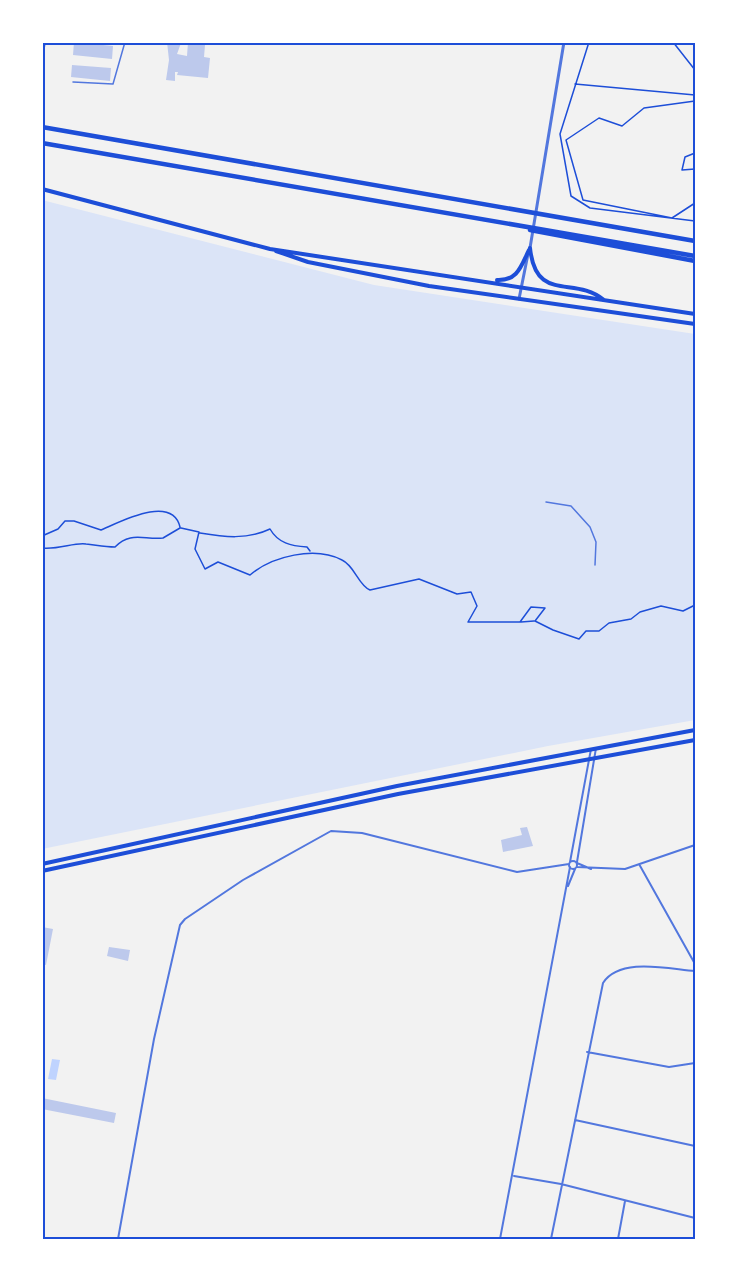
<svg xmlns="http://www.w3.org/2000/svg" width="737" height="1281" font-family="'Source Sans 3',sans-serif">
  <style>
    .green { fill: #dbe4f7 }
    .water { fill: #bfd3fe }
    .building { fill: #bdc9ec }
    .lines { fill: none; stroke-linecap: round; stroke-linejoin: round }
    .path { stroke: #1d4ed8; stroke-width: 1.5 }
    .service { stroke: #5277de; stroke-width: 1.5 }
    .minor { stroke: #5277de; stroke-width: 2 }
    .tertiary { stroke: #5277de; stroke-width: 3 }
    .secondary { stroke: #1d4ed8; stroke-width: 4 }
    .motorway { stroke: #1d4ed8; stroke-width: 4.5 }
    .neatline { fill: none; stroke: #1d4ed8; stroke-width: 2 }
  </style>
  <rect width="100%" height="100%" fill="#f2f2f2"/>
  <path class="green" d="M42,200l332,85 321,49v386l-147,26 -506,103z"/>
  <path class="water" d="M52,1059l8,1 -4,20 -8,-1z"/>
  <path class="building" d="M74,42l39,4 -1,13 -39,-4z
    M167,42l14,1 -4,11 10,2 1,-14h14l3,3 -1,12 6,1 -2,20 -31,-3 1,-3h-3v9l-9,-1 3,-20z
    M72,65l39,3 -1,13 -39,-4z
    M527,827l6,19 -30,6 -2,-12 21,-5 -2,-7z
    M42,927l11,2 -7,36 -4,-1z
    M109,947l21,3 -2,11 -21,-5z
    M42,1098l74,15 -2,10 -72,-14z"/>
  <g class="lines">
    <path class="path" d="M589,42l-29,92 11,62 19,12 105,13
      M673,42l22,28
      M575,84l120,11
      M695,101l-51,7 -22,18 -23,-8 -33,22 17,60 89,18 23,-15
      M695,153l-10,4 -3,13 13,-1
      M181,528l18,4 -4,17 10,20 13,-7 32,13c22,-19 65,-29 92,-15 13,6 16,25 28,30l49,-11 38,15 14,-2 6,14 -9,16h52l11,-15 14,1 -10,13 18,9 26,9 7,-8h13l10,-8 22,-4 9,-7 21,-6 22,5 12,-6
      M200,533c24,4 47,7 70,-4 8,14 21,17 37,18l3,4
      M42,536l16,-7 7,-8h9l27,9c19,-8 71,-36 79,-3
      M42,548c16,2 33,-6 44,-4 10,1 18,3 29,3 15,-16 29,-7 48,-9l17,-10
      M521,622l13,-1"/>
    <path class="service" d="M73,82l40,2 12,-42
      M546,502l25,4 19,21 6,15 -1,23"/>
    <path class="minor" d="M42,58l3,-16
      M569 865a4 4 0 1 1 8 0a4 4 0 1 1-8 0Z
      M570,862l21,-113
      M577,862l19,-114
      M577,863l14,6
      M639,864l56,100
      M577,867l48,2 70,-24
      M568,886l7,-17
      M587,1052l82,15 26,-4
      M575,1120l120,26
      M514,1176l47,8 134,34
      M118,1239l36,-200 26,-114 5,-6 58,-39 88,-49 31,2 155,39 52,-8
      M500,1239l70,-372
      M551,1239l52,-256c17,-26 65,-14 92,-12
      M618,1239l7,-38"/>
    <path class="tertiary" d="M530,248l34,-206
      M519,299l9,-45"/>
    <path class="secondary" d="M42,189l228,60 425,65
      M530,248c6,56 44,27 74,52
      M276,251l32,11 121,24 266,38
      M497,280c21,1 24,-14 32,-30
      M42,864l355,-78 298,-56
      M42,871l356,-77 297,-54"/>
    <path class="motorway" d="M42,127l653,114
      M42,143l653,113
      M530,230l165,31"/>
  </g>
  <rect width="737" height="1281" fill="none" stroke="#ffffff" stroke-width="87"/>
  <rect x="44" y="44" width="650" height="1194" class="neatline"/>
</svg>
